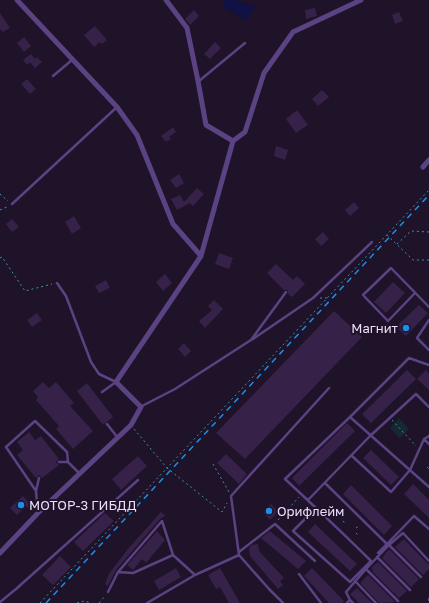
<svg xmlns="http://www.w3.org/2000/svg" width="429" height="603" font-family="'Golos Text',sans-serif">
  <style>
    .green { fill: #162932 }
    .water { fill: #101144 }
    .building { fill: #362148 }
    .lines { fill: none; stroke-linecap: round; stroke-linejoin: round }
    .path { stroke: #3c90b2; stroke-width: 1; stroke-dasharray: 2 3; stroke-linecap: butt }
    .lane { stroke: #5b4283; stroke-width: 2.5 }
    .street { stroke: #5b4283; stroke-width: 5 }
    .rail { stroke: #1b8eeb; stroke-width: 1.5; stroke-dasharray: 6 5; stroke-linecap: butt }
    .poi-dot { fill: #1b8eeb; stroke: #1e1328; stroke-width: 1.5 }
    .labels { text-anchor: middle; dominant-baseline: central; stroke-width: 4; stroke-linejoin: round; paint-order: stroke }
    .poi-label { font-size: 13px; fill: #ebddfc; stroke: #1e1328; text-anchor: start }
  </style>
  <rect width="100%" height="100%" fill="#1e1328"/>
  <path class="green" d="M399,418l10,11 -9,9 -10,-10z"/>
  <path class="water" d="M225,0h11l20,7 -10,13 -24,-14z"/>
  <path class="building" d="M315,8l2,8 -11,3 -1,-9z
    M194,10l5,6 -9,9 -5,-6z
    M399,12l4,9 -8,3 -3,-9z
    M0,13l10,15 -7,4 -3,-3z
    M95,26l12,14 -5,4 -2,-2 -6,5 -10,-12z
    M24,37l7,9 -7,6 -7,-9z
    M215,42l6,6 -11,11 -6,-5z
    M31,54l4,5 2,-2 5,5 -7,6 -5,-6 -3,3 -4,-5z
    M27,79l9,10 -6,5 -9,-10z
    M322,90l7,7 -11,9 -6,-7z
    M297,110l11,15 -12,8 -10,-14z
    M173,127l3,5 -7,5 2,2 -5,3 -5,-6z
    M276,146l12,4 -3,10 -11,-4z
    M179,174l5,9 -8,5 -6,-8z
    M197,188l7,6 -11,12 -3,-3 -13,7 -6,-11 9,-4 4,7z
    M354,202l5,6 -9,8 -5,-6z
    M74,216l7,12 -9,6 -7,-12z
    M12,219l7,8 -7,5 -6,-8z
    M323,232l6,7 -8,7 -6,-7z
    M219,253l14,5 -4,11 -14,-5z
    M276,264l17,16 4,-4 8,8 -13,13 -4,-3v-4h-4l-17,-17z
    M165,274l7,9 -9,8 -7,-9z
    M106,280l4,8 -11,5 -4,-7z
    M393,282l12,11 -19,20 -12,-11z
    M214,300l9,9 -18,19 -6,-7 13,-11 -4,-4z
    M419,305l9,8 -22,23 -10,-9z
    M334,311l28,26 -117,122 -29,-26z
    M37,313l5,7 -10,7 -5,-7z
    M184,343l7,8 -6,6 -7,-8z
    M407,370l9,9 -45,44 -9,-9z
    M426,370l3,4v16l-12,-11z
    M43,382l6,6 7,-6 18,21 -4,3 23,25 -20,18 -17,-20 3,-3 -23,-26 2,-3 -5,-6z
    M87,383l26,34 -10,8 -26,-34z
    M347,423l8,8 -56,55 -7,-8z
    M29,432l6,8 6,-4 18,23 -3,3 3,3 -17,13 -3,-3 -3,3 -19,-23 6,-5 -6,-8z
    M371,450l28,27 -8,8 -28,-27z
    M226,454l21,20 -8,10 -22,-21z
    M138,456l9,10 -26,24 -9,-11z
    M413,484l16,16v18l-25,-24z
    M351,485l41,41 -8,9 -41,-41z
    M23,496l9,10 -3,3 -3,-3 -9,9 -7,-7z
    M271,504l7,8 -8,8 -7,-8z
    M161,512l4,4 -5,3 -44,51 -8,16 -3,-2 4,-10 18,-24z
    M105,513l9,8 -31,30 -9,-9z
    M315,524l42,40 -7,7 -42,-39z
    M157,531l8,9 -19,23 -4,-4 -9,11 -6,-5z
    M270,531l36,30 -8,8 -37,-31z
    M404,539l25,26v4l-6,6 -28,-28z
    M258,544l1,7 25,27 -4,3 3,4 -5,4 -28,-33 -1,-8 3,-3z
    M389,549l30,30 -8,8 -29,-29z
    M60,556l11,11 -18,18 -11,-10z
    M378,562l29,29 -8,7 -27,-27 1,-1 -2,-2z
    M176,568l5,9 -22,13 -5,-9z
    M220,568l20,35h-11l-9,-16 -4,2 -8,-14z
    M312,568l32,33 -2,2h-13l-25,-27z
    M368,575l27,27 -16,1 -18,-19v-2z
    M357,588l15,15h-13l-9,-9z"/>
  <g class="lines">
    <path class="path" d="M0,194l8,7
      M0,210l9,-4
      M387,235l26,25h16
      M397,244l14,-13 18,1
      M0,258l2,-1 23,34 27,-7
      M320,298h7
      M392,420l24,26
      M134,429l33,39 262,-278
      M213,464l16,28
      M427,467l2,2
      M278,520l21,-23
      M343,521l3,4
      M356,528l4,-3
      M356,533l3,3
      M40,603l127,-135 55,44 5,-9
      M77,603l7,-2 7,2
      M99,603l6,-7"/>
    <path class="lane" d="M53,76l19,-16
      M199,81l46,-38
      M12,204l105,-97
      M57,283l9,13 25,66 8,12 17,8 -14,10
      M415,293l-27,28 -25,-26 28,-27 38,39
      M429,320l-12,18 12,12
      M253,339l60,-41 59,-56
      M142,406l33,-17 76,-49 35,-48
      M350,417l59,-59 20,7
      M107,424l11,14
      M424,439l5,-3
      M352,456l39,36 19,-22 14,-31 5,5
      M59,462h9
      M325,483l62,61 27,-28 15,13
      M36,491l3,-13
      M308,500l62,-64 46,-42 13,13
      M316,508l-23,23 57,51 21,-21c-28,-28 -57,-55 -86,-82l65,-62 79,70
      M38,513l-2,-22 -30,-44 29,-26 32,31 1,10 11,11
      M389,545l14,-12 26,28
      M239,552l36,-28 40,37
      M378,553l9,-9
      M173,555l-40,18 -15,-1 44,-51 11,34 22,20 44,-20
      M377,557l33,33
      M366,569l32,32
      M299,574l22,29
      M355,581l21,22
      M108,592l10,-20
      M429,599v1
      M350,600l3,3
      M0,602l16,-13 122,-109
      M147,603l48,-28
      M283,603l-14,-14 -30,-34 -8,-59 98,-108
      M347,603l3,-3 -4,-8 20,-23 23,-24 32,32"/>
    <path class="street" d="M17,0l100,107 20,28 36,89 28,32
      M166,0l21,28 11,53 8,44 27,16
      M423,167l6,-7
      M0,553l38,-40 93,-88 10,-18 -25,-25 85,-126 32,-115 12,-9 19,-59 29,-41 68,-32"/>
    <path class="rail" d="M46,603l383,-408"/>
  </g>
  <g class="poi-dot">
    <circle cx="406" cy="328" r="4"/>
    <circle cx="21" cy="505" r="4"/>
    <circle cx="269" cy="511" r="4"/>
  </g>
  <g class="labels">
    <g class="poi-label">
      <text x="398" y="328" text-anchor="end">Магнит</text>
      <text x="29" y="505">МОТОР-3 ГИБДД</text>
      <text x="277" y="511">Орифлейм</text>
    </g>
  </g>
</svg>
